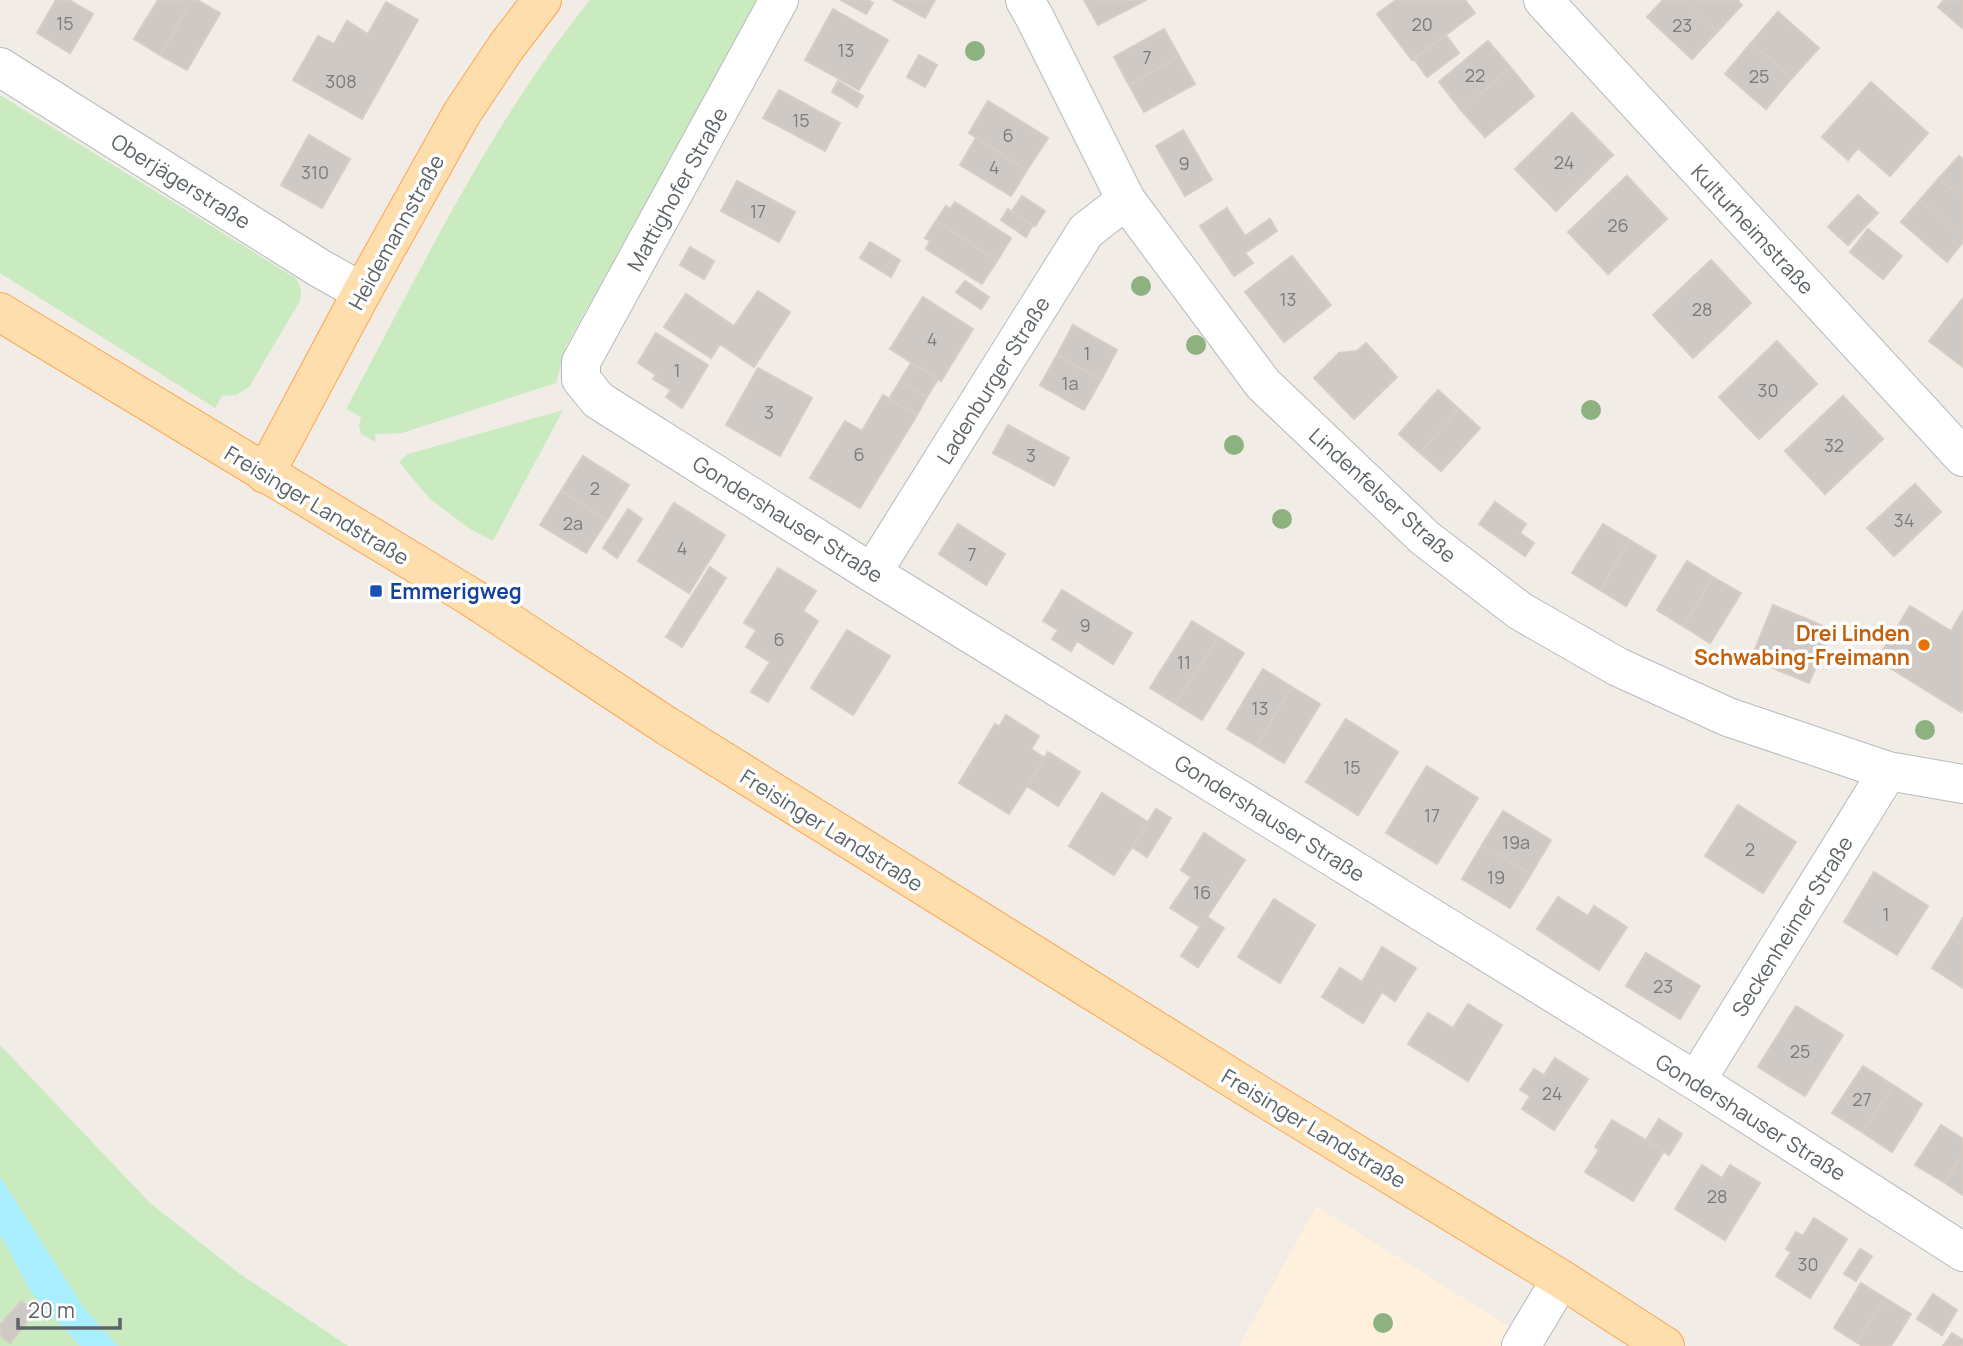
<svg xmlns="http://www.w3.org/2000/svg" width="1963" height="1346" font-family="Manrope,sans-serif">
  <style>
    .commercial { fill: #ffefdd }
    .green { fill: #caebc0 }
    .water { fill: #a8eeff }
    .building { fill: #cec9c5; stroke: #d7ccc3; stroke-width: 2 }
    .lines { fill: none; stroke-linecap: round; stroke-linejoin: round }
    .minor-casing { stroke: #b6babe; stroke-width: 40 }
    .major-casing { stroke: #ffa551; stroke-width: 40 }
    .minor { stroke: #fff; stroke-width: 38 }
    .major { stroke: #ffdead; stroke-width: 38 }
    .tree { fill: #8db17f }
    .transit-dot { fill: #1a4fb4; stroke: #fff; stroke-width: 2.5 }
    .food-dot { fill: #e8710a; stroke: #fff; stroke-width: 2.5 }
    .labels { text-anchor: middle; dominant-baseline: central; stroke-width: 7; stroke-linejoin: round; paint-order: stroke }
    .number-label { font-size: 18px; fill: #797d7f }
    .street-label { font-size: 21px; fill: #5d6468; stroke: #fff }
    .transit-label { font-size: 21px; font-weight: bold; fill: #164399; stroke: #fff; text-anchor: start }
    .food-label { font-size: 21px; font-weight: bold; fill: #c56008; stroke: #fff; text-anchor: end }
  </style>
  <rect width="100%" height="100%" fill="#f1ece6"/>
  <path class="commercial" d="M1316,1206l225,140h-302z"/>
  <path class="green" d="M590,0h170l-194,346 -10,37 -154,50 -27,1 1,8 -15,-8 -2,-9 2,-8 -15,-8c75,-139 144,-285 244,-409z
    M0,95l297,184 4,11 -1,11 -51,86 -13,8 -14,1 -7,12 -215,-135z
    M563,410l-70,131 -23,-12 -40,-30 -31,-37 9,-8z
    M0,1045l150,158 90,71 108,72h-348z"/>
  <path class="water" d="M0,1177l84,131 34,38h-38l-49,-54 -31,-58z"/>
  <path class="building" d="M56,0h13l24,14 -23,39 -33,-20z
    M158,0h34l-32,55 -26,-16z
    M192,0h5l23,13 -33,57 -27,-15z
    M841,0h27l5,3 -7,11z
    M893,0h42l-10,18z
    M1084,0h62l-48,25z
    M1396,0h69l10,13 -63,47 -35,-46z
    M1663,0h20l34,32 -25,27 -45,-42z
    M1683,0h54l5,5 -25,27z
    M1944,0h19v29l-25,-22z
    M386,2l32,18 -56,99 -69,-39 25,-44 16,8 13,-23 21,13z
    M833,9l55,31 -29,50 -54,-30z
    M1778,12l41,36 -27,30 -41,-35z
    M1164,29l15,27 -50,29 -15,-28z
    M1446,35l13,18 -32,24 -13,-18z
    M1488,41l23,27 -50,42 -22,-28z
    M1751,43l41,35 -26,31 -41,-35z
    M919,55l18,10 -12,22 -18,-10z
    M1179,56l16,28 -51,28 -15,-27z
    M1511,68l23,28 -49,41 -24,-27z
    M838,81l25,15 -6,11 -25,-15z
    M1871,82l57,51 -38,43 -32,-28 -10,12 -26,-23z
    M779,90l61,33 -15,28 -62,-33z
    M988,101l60,37 -21,32 -58,-37z
    M1572,113l41,42 -57,56 -41,-42z
    M1183,130l29,50 -27,16 -29,-50z
    M309,135l41,24 -28,49 -41,-23z
    M976,138l51,32 -16,26 -51,-31z
    M1959,156l4,4v39l-24,-21z
    M1627,176l40,43 -59,55 -40,-42z
    M1939,178l24,21v38l-43,-37z
    M737,181l58,31 -16,30 -58,-31z
    M1858,195l20,18 -30,32 -20,-18z
    M1022,196l23,15 -10,15 -23,-15z
    M1920,200l43,37v5l-16,20 -46,-40z
    M955,202l56,36 -14,23 -61,-40 10,-15 4,3z
    M1227,208l18,28 25,-17 7,12 -32,22 8,10 -19,13 -34,-50z
    M1008,209l25,16 -7,12 -25,-17z
    M936,221l61,40 -15,23 -56,-35 4,-8 -5,-3z
    M1868,229l34,27 -19,23 -33,-27z
    M870,242l30,18 -9,17 -31,-19z
    M690,247l24,14 -10,18 -24,-14z
    M1292,256l39,49 -47,37 -39,-50z
    M1711,260l40,43 -58,55 -40,-43z
    M965,281l24,16 -8,12 -25,-17z
    M758,291l32,21 -36,55 -34,-23 -9,14 -47,-31 22,-33 48,32z
    M923,297l50,32 -32,52 -51,-32z
    M1963,298v69l-34,-26z
    M1073,325l44,25 -16,30 -44,-25z
    M656,333l52,32 -26,43 -16,-11 5,-7 -18,-11 3,-4 -18,-12z
    M1777,341l40,43 -58,55 -40,-42z
    M1366,343l31,34 -43,42 -40,-41 25,-25 18,-2z
    M1057,355l44,25 -17,30 -44,-25z
    M911,363l27,16 -11,18 -27,-16z
    M758,368l54,30 -32,58 -54,-31z
    M900,381l27,16 -10,18 -28,-16z
    M1438,390l21,19 -39,44 -21,-19z
    M883,395l34,20 -57,93 -50,-30 35,-57 17,10z
    M1843,396l40,43 -58,55 -40,-43z
    M1459,409l21,19 -39,43 -21,-18z
    M1008,425l61,33 -15,28 -61,-33z
    M583,456l46,29 -22,35 -46,-29z
    M1915,484l26,28 -47,44 -27,-28z
    M561,491l46,29 -21,33 -46,-28z
    M1495,502l31,22 -6,9 14,10 -9,13 -46,-32z
    M674,503l51,32 -36,58 -51,-32z
    M628,509l14,10 -25,39 -14,-10z
    M958,524l47,30 -19,31 -47,-31z
    M1603,524l27,16 -30,50 -28,-17z
    M1630,540l26,16 -30,50 -26,-16z
    M1687,561l26,16 -30,49 -26,-16z
    M710,567l16,11 -44,69 -16,-10z
    M778,568l38,23 -13,20 15,10 -50,81 -17,-10 19,-30 -24,-15 10,-17 -12,-7z
    M1713,577l28,16 -31,50 -27,-17z
    M1062,590l70,43 -19,31 -36,-23 -6,10 -19,-12 6,-9 -15,-9z
    M1773,605l29,12 -22,54 -29,-12z
    M1910,606l41,25 12,-20v98l-2,3 -84,-52z
    M1802,617l30,13 -23,53 -29,-12z
    M1192,621l26,16 -42,67 -26,-16z
    M847,630l43,26 -37,59 -42,-27z
    M1218,637l26,16 -42,67 -26,-16z
    M1263,669l29,18 -36,59 -29,-17z
    M1292,687l28,17 -36,59 -28,-17z
    M1006,715l33,21 -8,13 14,9 -36,56 -50,-31 36,-59 4,3z
    M1346,719l52,33 -40,63 -52,-33z
    M1048,752l32,20 -22,34 -31,-20z
    M1427,766l51,32 -41,66 -51,-31z
    M1102,793l46,29 -34,53 -45,-29z
    M1738,805l58,37 -33,51 -58,-37z
    M1156,809l15,9 -24,39 -15,-10z
    M1503,811l48,29 -20,34 -49,-29z
    M1204,833l41,27 -38,57 17,11 -26,39 -17,-11 19,-29 -30,-19 21,-31 -10,-7z
    M1482,845l49,29 -21,34 -48,-29z
    M1874,872l54,34 -31,49 -53,-33z
    M1558,897l30,19 6,-10 33,21 -28,43 -62,-41z
    M1274,899l41,26 -35,58 -42,-26z
    M1963,918v27l-12,-7z
    M1951,938l12,7v43l-31,-20z
    M1382,947l34,21 -21,33 -13,-9 -19,31 -41,-26 18,-29 22,14z
    M1646,953l54,33 -20,33 -54,-33z
    M1468,1004l34,21 -34,56 -60,-37 20,-31 25,15z
    M1796,1006l47,29 -38,61 -47,-29z
    M1555,1058l33,21 -34,51 -32,-21 8,-13 -10,-6 14,-21 10,6z
    M1863,1066l30,19 -31,47 -30,-19z
    M1893,1085l29,19 -30,48 -30,-20z
    M1659,1119l23,15 -13,21 -23,-15z
    M1612,1120l52,31 -31,50 -48,-29 14,-22 -4,-3z
    M1941,1125l22,14v15l-18,29 -30,-18z
    M1963,1154v41l-18,-12z
    M1702,1165l20,13 8,-13 30,18 -35,57 -50,-31z
    M1814,1218l33,21 -37,59 -34,-22 15,-24 -5,-3 10,-17 7,4z
    M1860,1249l12,7 -16,25 -12,-7z
    M1861,1283l24,15 -29,44 -22,-14z
    M1933,1294l24,16 -15,25 -25,-16z
    M1885,1298l26,16 -20,32h-28l-7,-4z
    M21,1301l14,11 -25,31 -10,-8v-10z
    M1952,1333l11,7v6h-20z"/>
  <g class="lines">
    <defs>
      <path id="minor" d="M779,0l-198,362v17l17,21 274,173 824,508 267,171
        M1025,0l10,18 91,182 137,184 162,154 95,73 98,56 110,50 160,54 75,13
        M1543,0l420,457
        M0,67l321,202 41,23
        M872,573l214,-342 40,-31
        M1696,1081l192,-310
        M1521,1346l40,-67"/>
      <path id="major" d="M0,312l471,285 196,129 599,373 295,180 104,67
        M265,474l97,-182 100,-179 44,-66 36,-47"/>
    </defs>
    <use href="#minor" class="minor-casing"/>
    <use href="#major" class="major-casing"/>
    <use href="#minor" class="minor"/>
    <use href="#major" class="major"/>
  </g>
  <g class="tree">
    <circle cx="975" cy="51" r="10"/>
    <circle cx="1141" cy="286" r="10"/>
    <circle cx="1196" cy="345" r="10"/>
    <circle cx="1591" cy="410" r="10"/>
    <circle cx="1234" cy="445" r="10"/>
    <circle cx="1282" cy="519" r="10"/>
    <circle cx="1925" cy="730" r="10"/>
    <circle cx="1383" cy="1323" r="10"/>
  </g>
  <rect class="transit-dot" x="369" y="584" width="14" height="14" rx="3.5"/>
  <circle class="food-dot" cx="1924" cy="645" r="7"/>
  <g class="labels">
    <g class="number-label">
      <text x="65" y="23">15</text>
      <text x="1422" y="24">20</text>
      <text x="1682" y="25">23</text>
      <text x="846" y="50">13</text>
      <text x="1147" y="57">7</text>
      <text x="1475" y="75">22</text>
      <text x="1759" y="76">25</text>
      <text x="341" y="81">308</text>
      <text x="801" y="120">15</text>
      <text x="1008" y="135">6</text>
      <text x="1564" y="162">24</text>
      <text x="1184" y="163">9</text>
      <text x="994" y="167">4</text>
      <text x="315" y="172">310</text>
      <text x="758" y="211">17</text>
      <text x="1618" y="225">26</text>
      <text x="1288" y="299">13</text>
      <text x="1702" y="309">28</text>
      <text x="932" y="339">4</text>
      <text x="1087" y="353">1</text>
      <text x="677" y="370">1</text>
      <text x="1070" y="383">1a</text>
      <text x="1768" y="390">30</text>
      <text x="769" y="412">3</text>
      <text x="1834" y="445">32</text>
      <text x="859" y="454">6</text>
      <text x="1031" y="455">3</text>
      <text x="595" y="488">2</text>
      <text x="1904" y="520">34</text>
      <text x="573" y="523">2a</text>
      <text x="682" y="548">4</text>
      <text x="972" y="554">7</text>
      <text x="1085" y="625">9</text>
      <text x="779" y="639">6</text>
      <text x="1184" y="662">11</text>
      <text x="1260" y="708">13</text>
      <text x="1352" y="767">15</text>
      <text x="1432" y="815">17</text>
      <text x="1516" y="842">19a</text>
      <text x="1750" y="849">2</text>
      <text x="1496" y="877">19</text>
      <text x="1202" y="892">16</text>
      <text x="1886" y="914">1</text>
      <text x="1663" y="986">23</text>
      <text x="1800" y="1051">25</text>
      <text x="1552" y="1093">24</text>
      <text x="1862" y="1099">27</text>
      <text x="1717" y="1196">28</text>
      <text x="1808" y="1264">30</text>
    </g>
    <g class="street-label">
      <text transform="translate(181 181) rotate(32)">Oberjägerstraße</text>
      <text transform="translate(677 189) rotate(-61)">Mattighofer Straße</text>
      <text transform="translate(1753 229) rotate(47)">Kulturheimstraße</text>
      <text transform="translate(396 232) rotate(-61)">Heidemannstraße</text>
      <text transform="translate(993 380) rotate(-58)">Ladenburger Straße</text>
      <text transform="translate(1383 495) rotate(42)">Lindenfelser Straße</text>
      <text transform="translate(317 505) rotate(31)">Freisinger Landstraße</text>
      <text transform="translate(788 519) rotate(32)">Gondershauser Straße</text>
      <text transform="translate(1270 818) rotate(32)">Gondershauser Straße</text>
      <text transform="translate(832 830) rotate(32)">Freisinger Landstraße</text>
      <text transform="translate(1792 926) rotate(-58)">Seckenheimer Straße</text>
      <text transform="translate(1751 1117) rotate(32)">Gondershauser Straße</text>
      <text transform="translate(1314 1128) rotate(31)">Freisinger Landstraße</text>
    </g>
    <g class="transit-label">
      <text x="390" y="591">Emmerigweg</text>
    </g>
    <g class="food-label">
      <text x="1910" y="633">Drei Linden<tspan x="1910" dy="24">Schwabing-Freimann</tspan></text>
    </g>
  </g>
  <path d="M18 1318v10h102v-10" fill="none" stroke="#5d6468" stroke-width="3.5"/>
  <text x="28" y="1318" font-size="21" fill="#5d6468" stroke="#ffffff" stroke-width="5" paint-order="stroke">20 m</text>
</svg>
